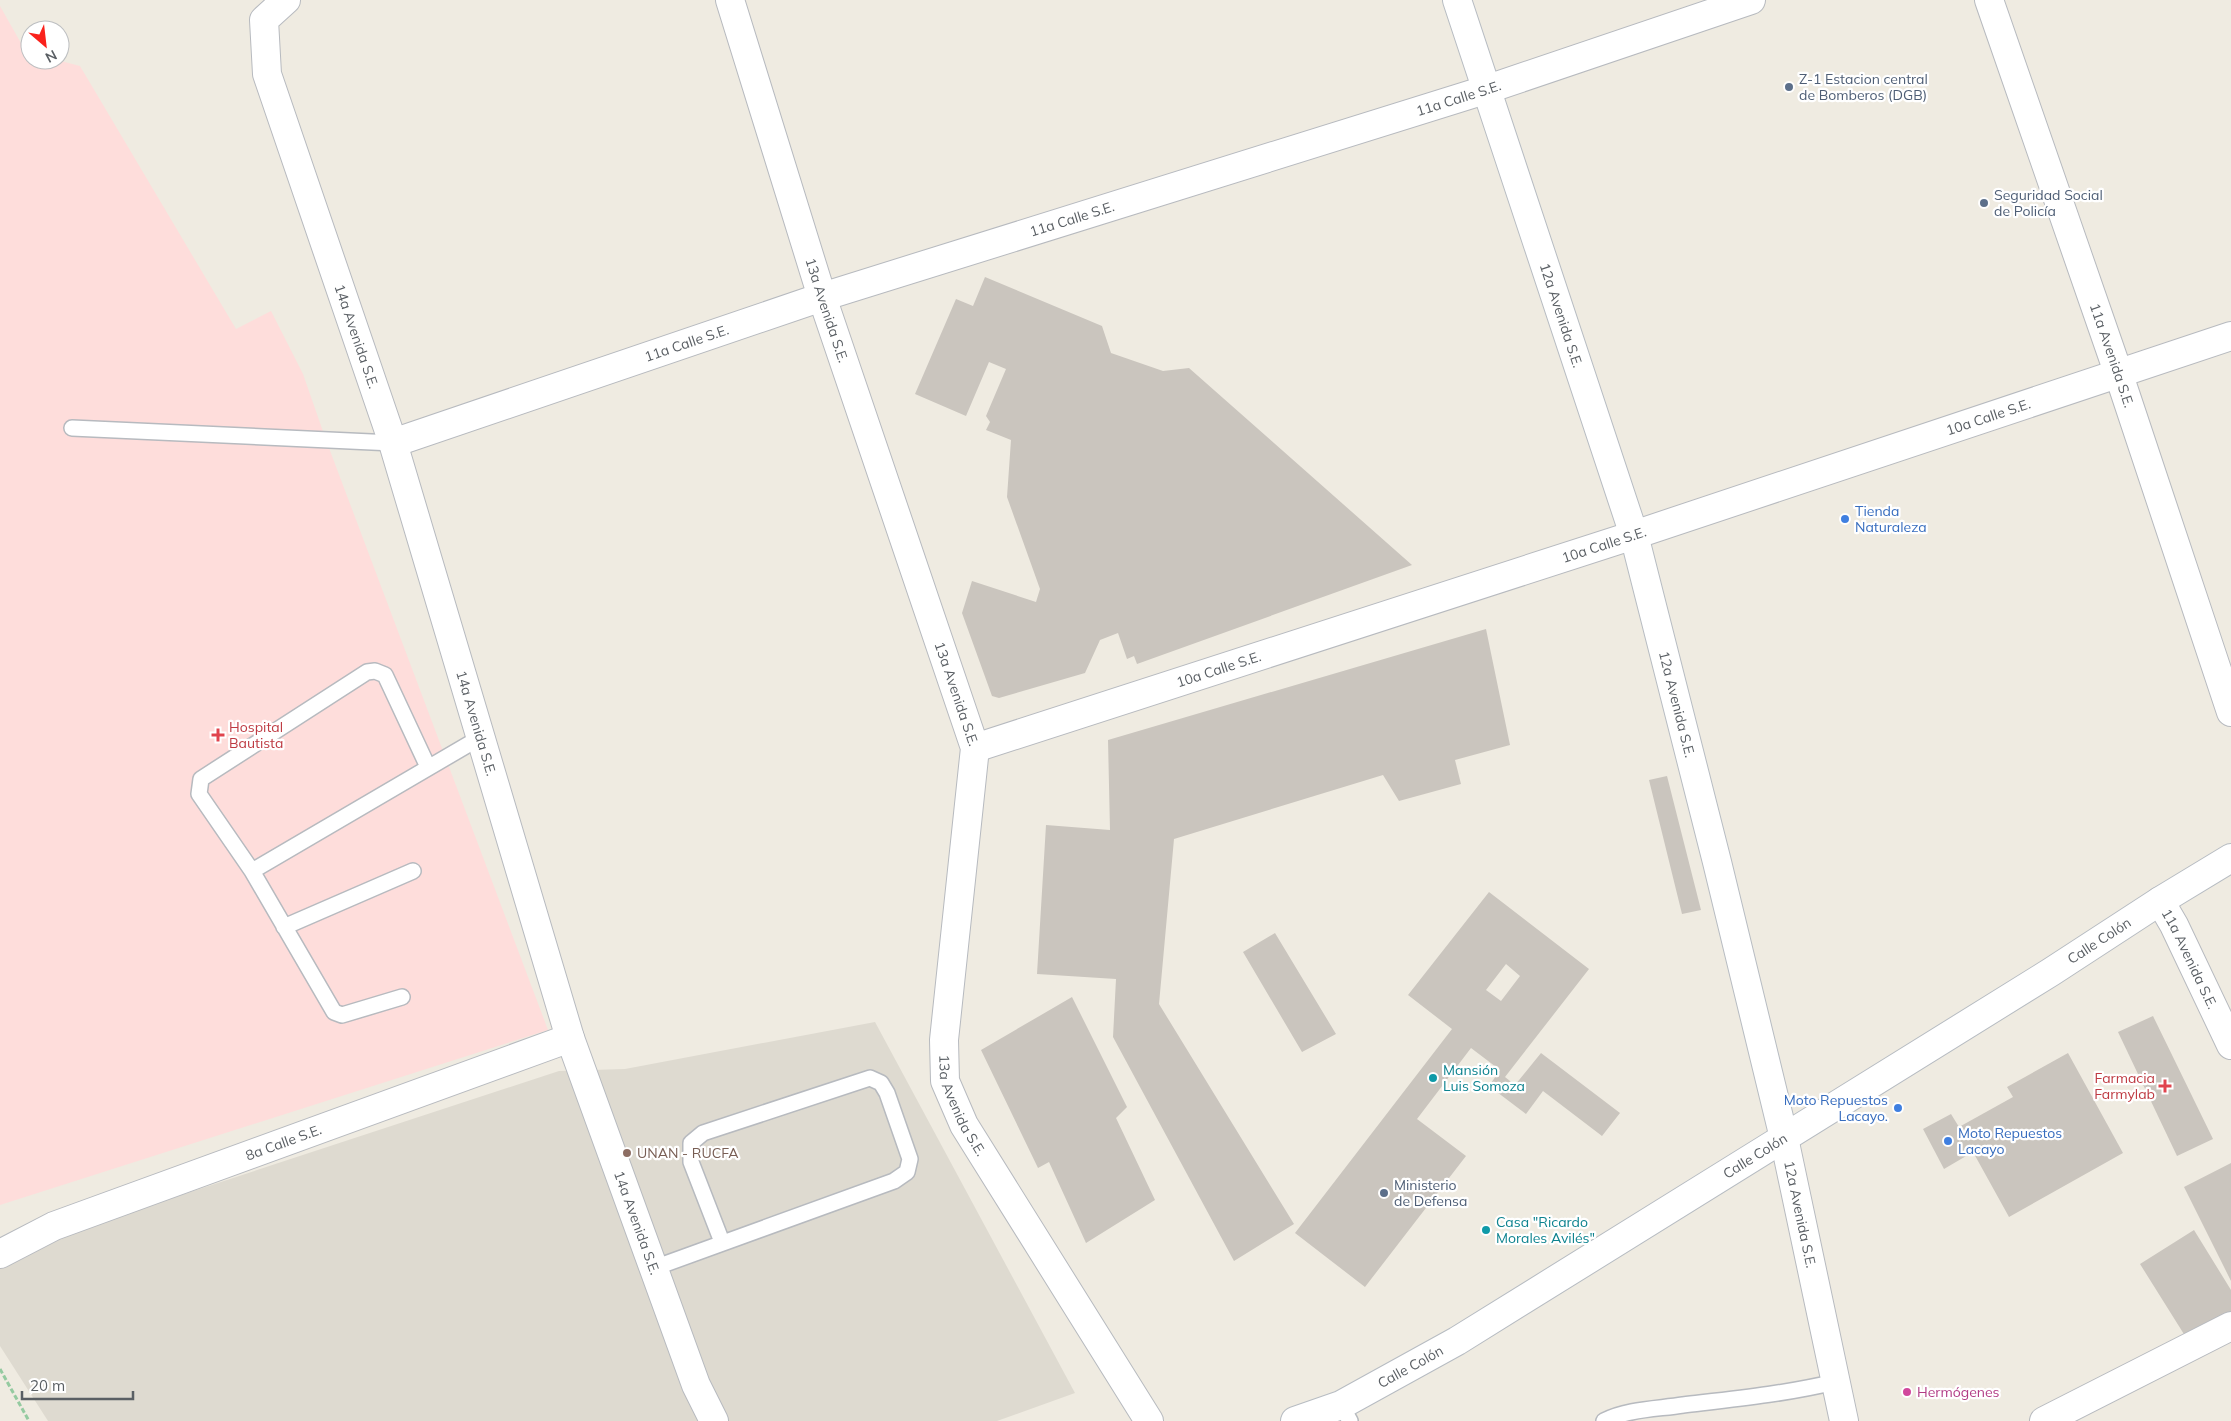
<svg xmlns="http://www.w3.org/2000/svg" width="2231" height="1421" font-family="Mulish,sans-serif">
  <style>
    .education { fill: #dedad0 }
    .medical { fill: #fedddb }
    .building { fill: #cac5be; fill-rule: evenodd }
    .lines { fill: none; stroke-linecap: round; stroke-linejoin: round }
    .lane-casing { stroke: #b7babf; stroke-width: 18 }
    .street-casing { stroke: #b7babf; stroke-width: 30 }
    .secondary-casing { stroke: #b7bcc2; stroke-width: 30 }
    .path { stroke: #94caa0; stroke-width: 3; stroke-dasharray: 5 2.5; stroke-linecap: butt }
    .lane { stroke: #fff; stroke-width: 15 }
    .street { stroke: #fff; stroke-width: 28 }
    .secondary { stroke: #fff; stroke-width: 28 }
    .service-dot { fill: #5c6f8a; stroke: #fff; stroke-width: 2 }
    .shop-dot { fill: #3f7fe0; stroke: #fff; stroke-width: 2 }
    .health-dot { fill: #e0444e; stroke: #fff; stroke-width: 2 }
    .culture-dot { fill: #0f9aa8; stroke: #fff; stroke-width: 2 }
    .education-dot { fill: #8d6e63; stroke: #fff; stroke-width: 2 }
    .hotel-dot { fill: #d1479c; stroke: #fff; stroke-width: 2 }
    .labels { text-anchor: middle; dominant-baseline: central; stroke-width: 4.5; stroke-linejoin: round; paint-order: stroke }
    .service-label { font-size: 14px; fill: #4e5e75; stroke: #fff; text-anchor: start }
    .street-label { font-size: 14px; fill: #5a5f64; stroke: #fff }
    .shop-label { font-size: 14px; fill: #366cbe; stroke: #fff; text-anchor: start }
    .health-label { font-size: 14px; fill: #be3a42; stroke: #fff; text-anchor: start }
    .culture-label { font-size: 14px; fill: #0d838f; stroke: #fff; text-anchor: start }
    .education-label { font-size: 14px; fill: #785e54; stroke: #fff; text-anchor: start }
    .hotel-label { font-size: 14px; fill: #b23c85; stroke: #fff; text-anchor: start }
  </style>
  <rect width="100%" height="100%" fill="#efebe1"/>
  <path class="education" d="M875,1022l200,371 -78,28h-949l-48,-75v-81l59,-30 500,-164 66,-2z"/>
  <path class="medical" d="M0,6l26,46 4,1v7h27l23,6 156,263 35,-18 32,63 23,66 222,590 -548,175z"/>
  <path class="building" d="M985,277l117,49 9,27 52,18 26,-3 223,197 -275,99 -3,-8 -7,3 -9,-26 -18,7 -15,33 -86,25 -7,-2 -30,-83 10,-32 64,21 4,-13 -33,-92 4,-57 -25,-10 4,-8 -4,-6 20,-47 -17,-7 -23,54 -51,-22 41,-95 17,7z
    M1486,629l24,116 -55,15 6,24 -62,17 -16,-26 -209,64 -15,165 135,220 -60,37 -121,-224 3,-58 -79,-5 9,-149 64,5 -2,-90z
    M1667,776l34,134 -19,4 -33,-134z
    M1489,892l100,77 -84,108 10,8 26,-32 79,60 -18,23 -59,-45 -17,23 -37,-28 11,-16 -29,-22 -54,71 49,37 -101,131 -70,-54 157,-204 -44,-34zM1506,964l14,12 -19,25 -15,-11z
    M1275,933l61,101 -34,18 -59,-100z
    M1072,997l55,110 -11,11 39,82 -69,43 -37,-81 -11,6 -57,-118z
    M2153,1016l60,123 -36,17 -59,-124z
    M2068,1053l55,100 -114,64 -36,-65 -29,17 -21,-40 28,-15 8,13 54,-30 -6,-10z
    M2231,1163v118l-47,-94z
    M2194,1230l37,60v22l-44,27 -47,-75z"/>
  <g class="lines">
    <defs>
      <path id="lane" d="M72,428l321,15
        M252,871l229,-134
        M284,927l129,-56
        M402,997l-60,18 -8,-3 -82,-141 -53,-77 2,-15 166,-107 8,-1 10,4 43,92
        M654,1268l240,-87 13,-9 3,-13 -23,-66 -6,-10 -11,-5 -167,55 -12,10v19l31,80
        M1341,1405l9,16
        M1604,1421c23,-12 54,-12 79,-16 51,-6 102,-11 152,-23"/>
      <g id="street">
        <path id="s1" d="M286,0l-22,20 3,54 126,369 177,595 126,347 18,36"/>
        <path id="s2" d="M730,0l92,297 153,451 -31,292 1,41 19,44 185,296"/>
        <path id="s3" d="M1989,0l130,375 112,337"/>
        <path id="s4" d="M393,443l429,-146 663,-207 266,-90"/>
        <path id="s5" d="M975,748l659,-213 597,-199"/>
        <path id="s6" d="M2160,901l14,24 57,120"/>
        <path id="s7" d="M1784,1138l60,283"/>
        <path id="s8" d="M0,1254l54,-28 516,-188"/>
        <path d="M2044,1421l187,-95"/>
      </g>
      <g id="secondary">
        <path id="s9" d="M1457,0l177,535 83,327 67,276"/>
        <path id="s10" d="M1295,1421l46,-16 116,-64 594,-369 109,-71 71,-43"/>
      </g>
    </defs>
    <use href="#lane" class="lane-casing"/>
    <use href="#street" class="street-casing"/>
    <use href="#secondary" class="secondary-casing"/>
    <path class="path" d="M0,1369l29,52"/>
    <use href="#lane" class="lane"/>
    <use href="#street" class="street"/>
    <use href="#secondary" class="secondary"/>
  </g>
  <g class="service-dot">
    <circle cx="1789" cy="87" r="5"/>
    <circle cx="1984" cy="203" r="5"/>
    <circle cx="1384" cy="1193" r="5"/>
  </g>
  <g class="shop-dot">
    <circle cx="1845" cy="519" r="5"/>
    <circle cx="1898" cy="1108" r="5"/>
    <circle cx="1948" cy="1141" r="5"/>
  </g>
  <g class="health-dot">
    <path d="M215.5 727.5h5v5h5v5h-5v5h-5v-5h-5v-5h5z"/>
    <path d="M2162.5 1078.5h5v5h5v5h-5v5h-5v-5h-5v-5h5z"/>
  </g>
  <g class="culture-dot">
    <circle cx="1433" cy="1078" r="5"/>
    <circle cx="1486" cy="1230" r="5"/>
  </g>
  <circle class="education-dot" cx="627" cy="1153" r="5"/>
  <circle class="hotel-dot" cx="1907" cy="1392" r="5"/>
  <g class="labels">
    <g class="service-label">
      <text x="1799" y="79">Z-1 Estacion central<tspan x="1799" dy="16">de Bomberos (DGB)</tspan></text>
      <text x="1994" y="195">Seguridad Social<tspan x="1994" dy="16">de Policía</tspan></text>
      <text x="1394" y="1185">Ministerio<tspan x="1394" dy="16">de Defensa</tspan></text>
    </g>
    <g class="street-label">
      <text stroke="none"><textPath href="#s4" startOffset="1120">11a Calle S.E.</textPath></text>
      <text stroke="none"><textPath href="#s4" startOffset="715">11a Calle S.E.</textPath></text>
      <text stroke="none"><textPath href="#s2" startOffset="325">13a Avenida S.E.</textPath></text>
      <text stroke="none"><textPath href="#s9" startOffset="332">12a Avenida S.E.</textPath></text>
      <text stroke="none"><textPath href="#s1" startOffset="361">14a Avenida S.E.</textPath></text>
      <text stroke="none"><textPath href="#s4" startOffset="310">11a Calle S.E.</textPath></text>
      <text stroke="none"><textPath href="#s3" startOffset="376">11a Avenida S.E.</textPath></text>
      <text stroke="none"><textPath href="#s5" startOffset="1066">10a Calle S.E.</textPath></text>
      <text stroke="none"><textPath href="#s5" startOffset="661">10a Calle S.E.</textPath></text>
      <text stroke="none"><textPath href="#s5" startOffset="256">10a Calle S.E.</textPath></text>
      <text stroke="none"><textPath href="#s2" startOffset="730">13a Avenida S.E.</textPath></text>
      <text stroke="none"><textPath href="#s9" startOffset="738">12a Avenida S.E.</textPath></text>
      <text stroke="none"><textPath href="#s1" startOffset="766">14a Avenida S.E.</textPath></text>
      <text stroke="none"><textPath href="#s10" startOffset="938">Calle Colón</textPath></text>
      <text stroke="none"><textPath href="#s6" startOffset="65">11a Avenida S.E.</textPath></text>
      <text stroke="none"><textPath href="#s2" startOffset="1150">13a Avenida S.E.</textPath></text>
      <text stroke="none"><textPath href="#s8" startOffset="305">8a Calle S.E.</textPath></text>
      <text stroke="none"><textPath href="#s10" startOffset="532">Calle Colón</textPath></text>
      <text stroke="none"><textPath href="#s7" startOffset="78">12a Avenida S.E.</textPath></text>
      <text stroke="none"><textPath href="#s1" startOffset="1291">14a Avenida S.E.</textPath></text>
      <text stroke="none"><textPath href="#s10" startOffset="128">Calle Colón</textPath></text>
    </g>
    <g class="shop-label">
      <text x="1855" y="511">Tienda<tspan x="1855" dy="16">Naturaleza</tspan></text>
      <text x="1888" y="1100" text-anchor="end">Moto Repuestos<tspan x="1888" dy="16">Lacayo.</tspan></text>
      <text x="1958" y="1133">Moto Repuestos<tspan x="1958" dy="16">Lacayo</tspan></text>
    </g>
    <g class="health-label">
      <text x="229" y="727">Hospital<tspan x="229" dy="16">Bautista</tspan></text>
      <text x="2155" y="1078" text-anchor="end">Farmacia<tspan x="2155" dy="16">Farmylab</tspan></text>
    </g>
    <g class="culture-label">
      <text x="1443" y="1070">Mansión<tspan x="1443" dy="16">Luis Somoza</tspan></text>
      <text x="1496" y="1222">Casa "Ricardo<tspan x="1496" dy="16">Morales Avilés"</tspan></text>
    </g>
    <g class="education-label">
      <text x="637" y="1153">UNAN - RUCFA</text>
    </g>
    <g class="hotel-label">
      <text x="1917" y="1392">Hermógenes</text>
    </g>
  </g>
  <g transform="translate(45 45) rotate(152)"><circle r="24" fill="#ffffff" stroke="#bdbfc1"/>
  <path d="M0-4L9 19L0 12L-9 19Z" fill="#fa221c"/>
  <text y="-8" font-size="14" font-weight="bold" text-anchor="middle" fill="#5a5f64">N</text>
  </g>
  <path d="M22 1391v8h111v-8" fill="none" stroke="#5a5f64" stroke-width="2.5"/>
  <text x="30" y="1391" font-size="15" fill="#5a5f64" stroke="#ffffff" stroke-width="4" paint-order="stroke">20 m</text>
</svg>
